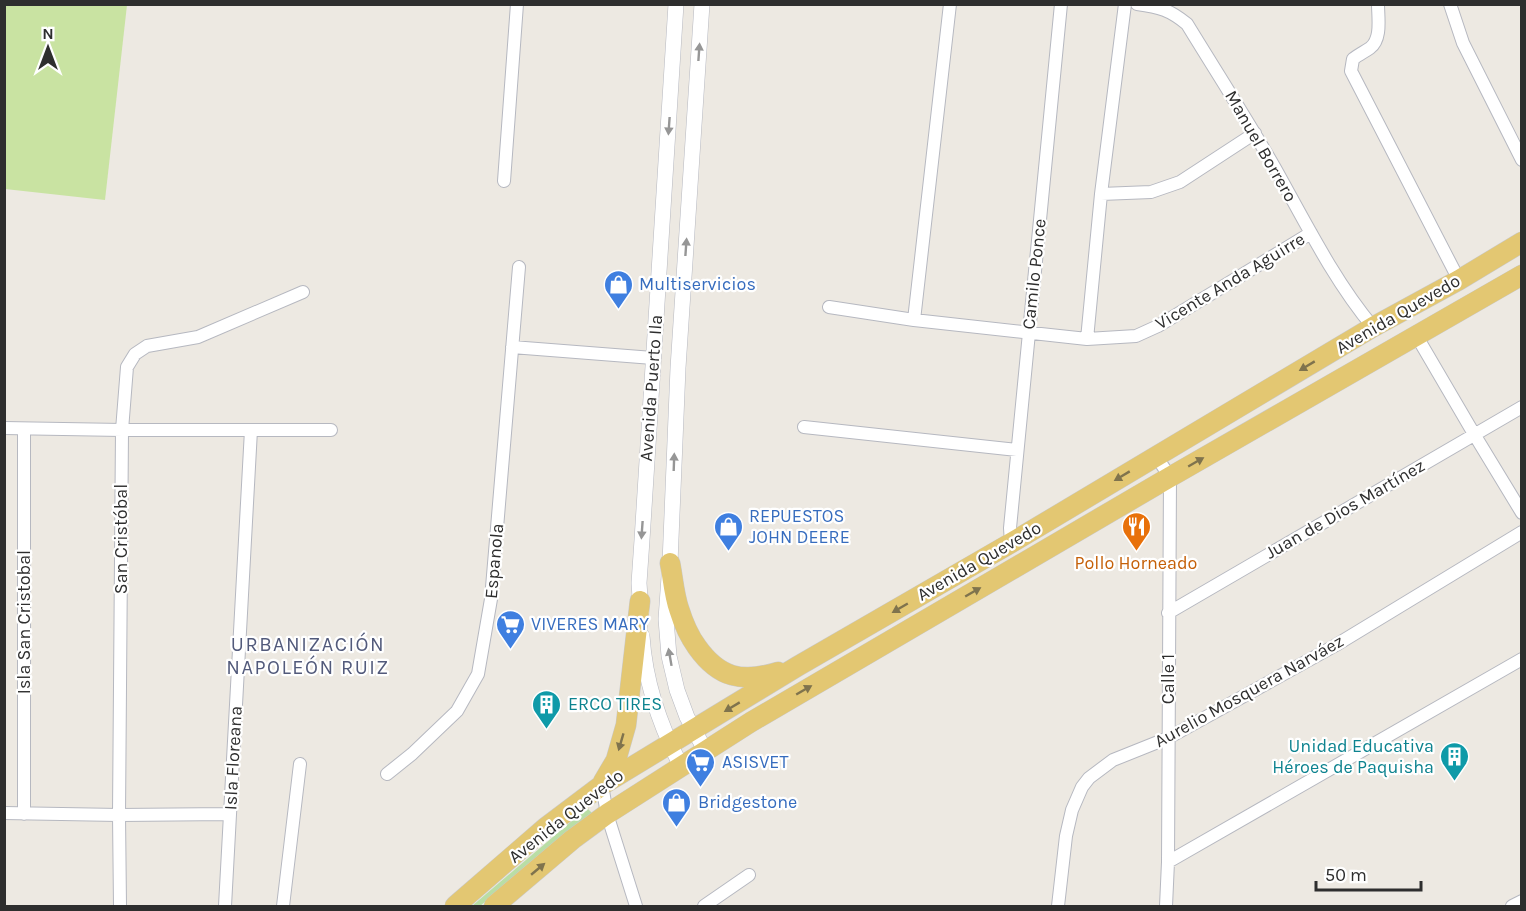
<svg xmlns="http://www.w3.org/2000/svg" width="1526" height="911" font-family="Karla,sans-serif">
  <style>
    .green { fill: #b9dea5 }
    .pitch { fill: #c9e3a2 }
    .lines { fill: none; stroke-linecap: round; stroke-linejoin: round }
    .minor-casing { stroke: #b6b8c0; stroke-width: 14 }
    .tertiary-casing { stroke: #b6b8c0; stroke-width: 16 }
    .primary-casing { stroke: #c9c9c9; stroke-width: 21 }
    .minor { stroke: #fff; stroke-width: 12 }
    .tertiary { stroke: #fff; stroke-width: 15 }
    .primary { stroke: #e3c772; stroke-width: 20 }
    .oneway { fill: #969696 }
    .oneway2 { fill: #7f734d }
    .labels { text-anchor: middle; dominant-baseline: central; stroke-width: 4.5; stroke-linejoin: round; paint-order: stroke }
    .street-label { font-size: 18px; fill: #2e2e2e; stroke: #fff }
    .shop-label { font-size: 18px; fill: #366cbe; stroke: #fff; text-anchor: start }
    .food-label { font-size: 18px; fill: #c56008; stroke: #fff }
    .culture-label { font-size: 18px; fill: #0d838f; stroke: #fff; text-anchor: start }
    .neighbourhood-label { font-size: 20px; letter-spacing: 1.5px; fill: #525a7b; stroke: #fff }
  </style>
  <rect width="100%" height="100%" fill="#ede9e2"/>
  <path class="green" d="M587,808l6,6 -113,92h-8z"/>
  <path class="pitch" d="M5,4l122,1 -22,195 -100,-11z"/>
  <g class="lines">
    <defs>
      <path id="minor" d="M1137,4c23,3 33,6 50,20 30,49 61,97 89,146 29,52 59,112 97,157
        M1378,4c0,14 4,35 -8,44 -6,4 -12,7 -17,11l-2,12 108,209
        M1450,4l13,39 59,117
        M504,181l13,-177
        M1101,194l50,-2 29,-10 75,-49
        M829,307l85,13 173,19 49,-3 22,-10 153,-93
        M914,320l36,-316
        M1416,335l58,99 48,79
        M1087,339l14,-145 24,-190
        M512,347l141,11
        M804,427l213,23
        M4,428l118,2h209
        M24,429v385
        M1156,456l14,21 -2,385 -2,44
        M1011,543l-1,-15 51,-524
        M1168,613l354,-206
        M387,774l25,-20 45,-43 21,-37 13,-75 28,-332
        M602,785l5,29 29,92
        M4,813l115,2 111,-1
        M1168,862l354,-203
        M120,906l-1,-91 3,-385 5,-63 8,-13 12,-8 51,-9 105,-45
        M225,906l26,-476
        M283,906l17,-142
        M704,906l45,-31
        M1058,906l8,-70 6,-26 10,-23 7,-9 24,-18 55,-22 168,-93 186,-113
        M1512,906l10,-5"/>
      <path id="tertiary" d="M702,4l-24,364 -8,195 -4,56 3,37 8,34 10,27 18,33
        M641,612l-2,-29 3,-43 34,-536
        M642,636c3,45 18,90 39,130"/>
      <path id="primary" d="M670,563c3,15 4,32 9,46 4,13 10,27 18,38 22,31 45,36 81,25
        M603,782l13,-22 10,-35 14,-124
        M455,906l90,-78 57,-43 196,-119 213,-123 362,-216 86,-47 63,-38
        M494,906l79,-67 34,-25 144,-92 419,-245 352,-202"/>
    </defs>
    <use href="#minor" class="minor-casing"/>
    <use href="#tertiary" class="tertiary-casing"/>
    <use href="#primary" class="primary-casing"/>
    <use href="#minor" class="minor"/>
    <use href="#tertiary" class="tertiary"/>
    <use href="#primary" class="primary"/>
  </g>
  <defs><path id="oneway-solid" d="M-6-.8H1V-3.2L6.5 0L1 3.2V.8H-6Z" transform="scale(1.5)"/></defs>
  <g class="oneway">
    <use href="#oneway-solid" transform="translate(699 52) rotate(-86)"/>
    <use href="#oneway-solid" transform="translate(669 126) rotate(94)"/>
    <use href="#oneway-solid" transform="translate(686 247) rotate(-86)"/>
    <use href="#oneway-solid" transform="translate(674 462) rotate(-88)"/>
    <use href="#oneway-solid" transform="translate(642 530) rotate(94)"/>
    <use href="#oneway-solid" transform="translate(670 657) rotate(-100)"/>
  </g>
  <g class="oneway2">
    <use href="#oneway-solid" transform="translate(1307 366) rotate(149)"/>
    <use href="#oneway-solid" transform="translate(1196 462) rotate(-30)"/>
    <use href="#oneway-solid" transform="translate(1122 476) rotate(149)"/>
    <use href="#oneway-solid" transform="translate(973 592) rotate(-30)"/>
    <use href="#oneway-solid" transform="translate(900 608) rotate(150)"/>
    <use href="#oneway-solid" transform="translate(804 690) rotate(-30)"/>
    <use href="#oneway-solid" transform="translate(732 707) rotate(149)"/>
    <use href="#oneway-solid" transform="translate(621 742) rotate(106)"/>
    <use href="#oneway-solid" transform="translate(538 869) rotate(-40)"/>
  </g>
  <defs>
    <symbol id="shop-pin" viewBox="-11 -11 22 30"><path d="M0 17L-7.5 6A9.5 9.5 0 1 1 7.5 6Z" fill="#3f7fe0" stroke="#fff"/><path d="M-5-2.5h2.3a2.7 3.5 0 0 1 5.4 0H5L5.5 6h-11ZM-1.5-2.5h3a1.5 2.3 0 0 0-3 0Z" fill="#fff"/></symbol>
    <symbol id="restaurant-pin" viewBox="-11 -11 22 30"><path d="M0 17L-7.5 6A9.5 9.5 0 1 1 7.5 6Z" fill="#e8710a" stroke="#fff"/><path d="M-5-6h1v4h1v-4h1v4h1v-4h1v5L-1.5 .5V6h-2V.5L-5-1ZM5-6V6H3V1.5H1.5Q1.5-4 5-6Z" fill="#fff"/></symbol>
    <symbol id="supermarket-pin" viewBox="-11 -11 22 30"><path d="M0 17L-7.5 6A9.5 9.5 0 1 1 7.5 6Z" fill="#3f7fe0" stroke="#fff"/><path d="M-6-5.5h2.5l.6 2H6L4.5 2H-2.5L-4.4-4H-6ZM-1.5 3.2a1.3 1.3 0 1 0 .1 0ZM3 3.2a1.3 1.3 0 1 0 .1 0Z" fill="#fff"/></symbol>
    <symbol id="building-pin" viewBox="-11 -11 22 30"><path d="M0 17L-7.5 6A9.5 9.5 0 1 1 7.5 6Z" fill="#0f9aa8" stroke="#fff"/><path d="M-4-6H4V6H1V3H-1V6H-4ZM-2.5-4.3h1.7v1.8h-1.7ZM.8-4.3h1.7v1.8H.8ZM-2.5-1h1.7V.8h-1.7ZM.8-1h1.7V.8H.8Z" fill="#fff"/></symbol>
  </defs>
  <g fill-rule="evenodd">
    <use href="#shop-pin" x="602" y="268" width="33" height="45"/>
    <use href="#shop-pin" x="712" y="510" width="33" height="45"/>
    <use href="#restaurant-pin" x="1120" y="510" width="33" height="45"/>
    <use href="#supermarket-pin" x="494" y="608" width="33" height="45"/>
    <use href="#building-pin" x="530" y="688" width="33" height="45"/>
    <use href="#building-pin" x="1438" y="740" width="33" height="45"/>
    <use href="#supermarket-pin" x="684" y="746" width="33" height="45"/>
    <use href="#shop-pin" x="660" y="786" width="33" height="45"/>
  </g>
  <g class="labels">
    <g class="street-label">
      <text transform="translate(1261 146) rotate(60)">Manuel Borrero</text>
      <text transform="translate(1034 274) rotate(-84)">Camilo Ponce</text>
      <text transform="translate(1230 281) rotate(-31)">Vicente Anda Aguirre</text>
      <text transform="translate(1398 314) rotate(-30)">Avenida Quevedo</text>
      <text transform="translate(651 388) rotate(-86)">Avenida Puerto Ila</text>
      <text transform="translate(1345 509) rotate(-30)">Juan de Dios Martínez</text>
      <text transform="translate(121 539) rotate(-90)">San Cristóbal</text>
      <text transform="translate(494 561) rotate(-85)">Espanola</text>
      <text transform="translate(979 561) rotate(-30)">Avenida Quevedo</text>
      <text transform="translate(24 622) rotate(-90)">Isla San Cristobal</text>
      <text transform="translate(1168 679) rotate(-90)">Calle 1</text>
      <text transform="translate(1249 691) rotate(-29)">Aurelio Mosquera Narváez</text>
      <text transform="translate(233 758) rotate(-87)">Isla Floreana</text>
      <text transform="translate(566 816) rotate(-38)">Avenida Quevedo</text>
    </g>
    <g class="shop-label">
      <text x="639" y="284">Multiservicios</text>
      <text x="749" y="516">REPUESTOS<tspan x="749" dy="21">JOHN DEERE</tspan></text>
      <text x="531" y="624">VIVERES MARY</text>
      <text x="722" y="762">ASISVET</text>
      <text x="698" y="802">Bridgestone</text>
    </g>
    <g class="food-label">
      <text x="1136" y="563">Pollo Horneado</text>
    </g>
    <g class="culture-label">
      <text x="568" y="704">ERCO TIRES</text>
      <text x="1434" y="746" text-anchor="end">Unidad Educativa<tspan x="1434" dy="21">Héroes de Paquisha</tspan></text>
    </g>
    <g class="neighbourhood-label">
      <text x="308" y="644">URBANIZACIÓN<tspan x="308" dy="23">NAPOLEÓN RUIZ</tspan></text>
    </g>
  </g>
  <rect width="1526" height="911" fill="none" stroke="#2e2e2e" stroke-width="12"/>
  <g transform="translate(48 48)" stroke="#ffffff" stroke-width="4.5" paint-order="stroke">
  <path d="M0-4.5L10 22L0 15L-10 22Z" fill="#2e2e2e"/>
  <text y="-9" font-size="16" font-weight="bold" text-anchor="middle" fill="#2e2e2e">N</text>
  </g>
  <path d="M1316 881v9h105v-9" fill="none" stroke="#2e2e2e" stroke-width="3"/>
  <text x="1325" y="881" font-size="18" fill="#2e2e2e" stroke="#ffffff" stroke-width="4.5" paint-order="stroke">50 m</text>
</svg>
